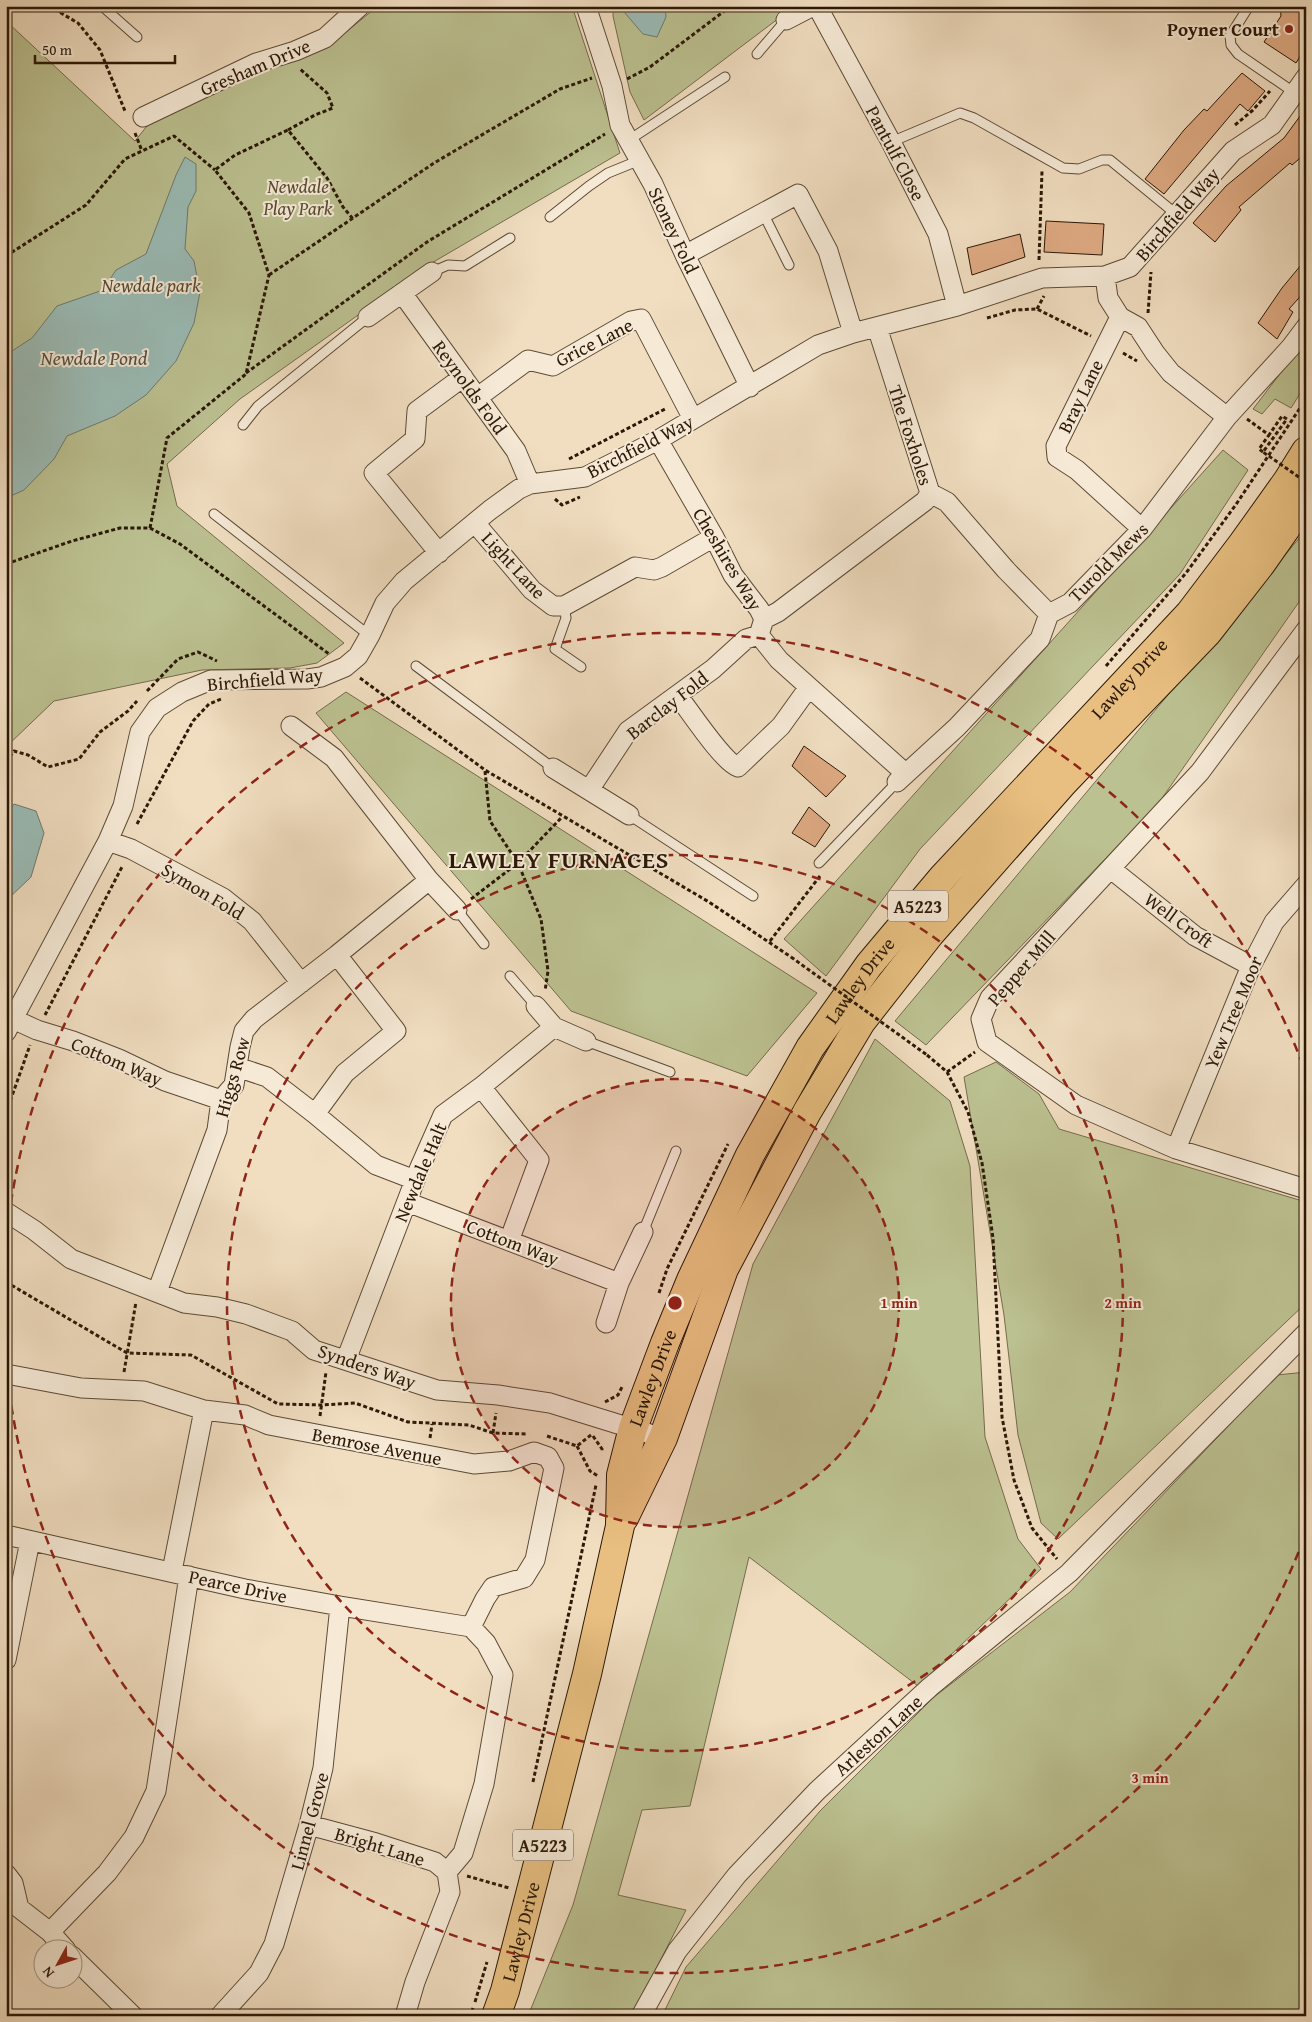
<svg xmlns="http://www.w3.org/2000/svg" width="1312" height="2022" font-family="'Gentium Book Plus',serif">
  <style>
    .green { fill: #bcc191; stroke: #746c4c }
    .water { fill: #9bbcb6; stroke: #6e7a70 }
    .building { fill: #dfab84; stroke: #2b1806 }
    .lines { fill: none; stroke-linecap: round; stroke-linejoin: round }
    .service-casing { stroke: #5c4a35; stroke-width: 11 }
    .minor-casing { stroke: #5c4a35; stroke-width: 21 }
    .primary-casing { stroke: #2b1806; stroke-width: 30 }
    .path { stroke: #2b1806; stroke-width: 3; stroke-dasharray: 4 2.5; stroke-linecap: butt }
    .service { stroke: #f6ead7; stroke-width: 9 }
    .minor { stroke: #f6ead7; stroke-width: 19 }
    .primary { stroke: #e8bf80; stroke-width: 28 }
    .path-bridge { stroke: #2b1806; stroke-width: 3; stroke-dasharray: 4 2.5; stroke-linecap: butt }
    .ring { fill: none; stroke: #8f2418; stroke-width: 2.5; stroke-dasharray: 9 6 }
    .poi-dot { fill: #8f2418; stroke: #f6ead7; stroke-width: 2 }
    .labels { text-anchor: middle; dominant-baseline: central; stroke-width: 4; stroke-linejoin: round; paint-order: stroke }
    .shield { fill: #f6ead7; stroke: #685745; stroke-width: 1 }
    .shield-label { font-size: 18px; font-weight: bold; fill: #2b1806 }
    .poi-label { font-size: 19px; font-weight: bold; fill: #2b1806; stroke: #f6ead7; text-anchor: end }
    .street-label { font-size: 19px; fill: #2b1806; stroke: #f6ead7 }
    .park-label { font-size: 19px; font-style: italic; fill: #564b30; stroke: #f6ead7 }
    .water-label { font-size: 20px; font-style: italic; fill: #525144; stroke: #f6ead7 }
    .district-label { font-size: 24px; font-weight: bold; letter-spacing: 1px; fill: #2b1806; stroke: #f6ead7 }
    .centre { fill: #8f2418; stroke: #f6ead7; stroke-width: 2.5 }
    .ring-label { font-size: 15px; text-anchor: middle; font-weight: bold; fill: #8f2418; stroke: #f6ead7; stroke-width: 4; stroke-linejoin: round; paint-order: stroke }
  </style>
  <rect width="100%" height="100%" fill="#f1dec1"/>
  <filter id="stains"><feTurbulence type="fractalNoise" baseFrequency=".004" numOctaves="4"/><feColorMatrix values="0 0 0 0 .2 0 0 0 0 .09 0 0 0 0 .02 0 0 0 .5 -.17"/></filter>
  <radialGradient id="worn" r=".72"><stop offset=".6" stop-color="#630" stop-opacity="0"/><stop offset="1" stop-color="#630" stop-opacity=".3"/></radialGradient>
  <path class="green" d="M378,6h194l48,147 -190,111 -190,135 -73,65 10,42 167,137 -27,20 -27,5 -88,2 -148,31 -48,46v-726l129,120 16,-20 98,-47 81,-29z
    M613,6h182l-151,114 -14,-28 -17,-76z
    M1306,340v44l-15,24 -16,-9 -13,15 -9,-5z
    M1223,450l25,20 -68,104 -260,275 -94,127 -42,-37z
    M1306,530v62l-148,212 -232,241 -31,-24z
    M346,692l471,301 -70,83 -176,-65 -255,-298z
    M875,1039l75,62 20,65 15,271 33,102 23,30 -123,117 -169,-129 -59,249 -48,4 -24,85 68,15 -54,106h-104l45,-111 180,-641z
    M996,1062l43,32 20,35 247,73v101l-248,236 -17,-16 -23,-88 -14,-120 -40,-238z
    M1306,1372v644h-644l24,-49 134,-156 114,-114 136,-105 207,-217z"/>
  <path class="water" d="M625,6h40l1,11 -9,20 -14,-3 -18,-21z
    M185,157l11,7v27l-8,16 -3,42 9,12 6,31 -6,31 -18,38 -30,34 -31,21 -48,20 -13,23 -30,31 -18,8v-143l26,-17 25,-32 46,-16 13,-20 30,-16 30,-79z
    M14,804l22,7 8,22 -13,44 -24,23 -1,-86z"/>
  <path class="building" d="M1280,6h26v41l-10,16 -32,-21 17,-26z
    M1242,73l23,18 -17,20 -8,-7 -76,90 -19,-15 39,-49 20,-21 3,2z
    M1306,108v45l-14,12 -2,-2 -51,44 2,3 -26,32 -22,-19 33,-37 58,-48z
    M1046,221l58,3 -2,31 -58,-3z
    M1020,234l5,23 -53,18 -5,-27z
    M1306,259v31l-17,19 4,3 -16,27 -19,-16 24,-35z
    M804,746l42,30 -20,21 -34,-31z
    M809,807l21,18 -15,22 -23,-14z"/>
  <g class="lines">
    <defs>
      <path id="service" d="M102,6l35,31
        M1249,6l-19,30 1,9 7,9 57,39
        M757,54l29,-34
        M628,138l1,2 96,-63
        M891,142l69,-29 14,5 89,50 16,1 23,-9h8l66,54
        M763,213l26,52
        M550,217l39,-31 19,-13 32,-13
        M432,272l16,-7 17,1 45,-28
        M243,425l15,-19 110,-89
        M214,514l147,115 9,6
        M564,606l2,12 -11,31 26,18
        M416,666l137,102
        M629,815l124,81
        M819,863l78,-81
        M457,910l27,34
        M510,976l26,30
        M586,1041l84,31
        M643,1232l33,-81"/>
      <path id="minor" d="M586,6l26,80 8,39 33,59 32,71 65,132
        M817,6l74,136 47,92 19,72
        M786,20l27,-14
        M143,117l113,-54 39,-12 30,-13 35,-32
        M685,255l113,-61 30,57 25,82
        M1105,276l3,22 12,19 18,10 17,26 16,20 56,44 64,-70 15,-20
        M402,293l114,158 14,33
        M368,317l64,-45
        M1120,317l-64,129 1,11 20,13 65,59
        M877,327l53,166 17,9 59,68 43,44
        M478,397l50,-37 25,6 78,-45 10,-2 52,100
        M658,440l56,97 19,38 26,34 5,10 -5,16 20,25 126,113
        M475,523l57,67 21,16h11l71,-39 19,3 8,-3 52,-30
        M439,553l-65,-80 41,-34 2,-28 46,-34
        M764,619l14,-7 147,-111 5,-8
        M1306,630l-106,142 -210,226 -9,21 6,23 89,63 100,44 130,40
        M678,696c11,14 45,66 60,71l43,-41 28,-39
        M291,726l43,32 95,122 28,30
        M553,768l76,47
        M897,782l60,-55 83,-88 9,-25 21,-11 72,-74 85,-112
        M589,790l39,-59 85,-62 33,-30 13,-4
        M108,841l23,8 92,49 29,23 49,62
        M1111,869l84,67 56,30
        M536,1006l18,21
        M13,1019l24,11 36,11 46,18 46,22 56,19
        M6,1032l102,-191 15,-35 17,-74 17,-24 25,-16 29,-12 96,-1 14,-2 24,-10 13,-11 12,-21 15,-32 19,-22 86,-71 29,-21 11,-5 55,-7 73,-37 160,-95 35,-12 104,-27 85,-28 63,-2 25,-9 103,-116 39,-26 34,-48
        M237,1067l30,10 48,37 61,51 39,15
        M481,1087l58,73 -30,81
        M315,1114l30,-41 51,-42 -59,-76
        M1176,1149l75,-183 23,-44 32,-37
        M407,1202l212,81
        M6,1212l28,18 37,29 113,44 33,4 29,7 46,17 22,19 123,40 61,5 52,8 113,35
        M157,1292l60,-162 4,-30 13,-15 6,-38 4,-16 10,-12 83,-64 92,-75
        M606,1323l13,-40 24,-51
        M346,1360l74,-193 23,-52 38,-28 73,-60 32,14
        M6,1374l75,14 63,3 60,19 41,5 24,10 205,39 35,-3 25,-9 14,5 6,11 -19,92 -11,18 -31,9 -8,12 -14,28
        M6,1535l239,54 95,17 131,21
        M172,1571l32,-161
        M6,1660l24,-119
        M309,1825l67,18 59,19 12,10
        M447,1872l16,-19 21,-69 19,-109 -17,-32 -15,-16
        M6,1874l7,9 6,25 31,24 16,18
        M50,1932l57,-59 27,-36 22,-46 33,-215
        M72,1956l61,60
        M220,2016l39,-43 15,-29 35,-119 14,-57 17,-162
        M405,2016l10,-34 35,-90 -3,-20
        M641,2016l36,-65 60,-76 80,-84 113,-104 139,-114 237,-240"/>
      <g id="primary">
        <path d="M624,1518l39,-80 61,-169 83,-157 54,-90 69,-88 134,-152 144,-150 53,-68 45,-64"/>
        <path id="s1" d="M496,2016l9,-25 82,-317 33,-148 1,-51 12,-47 32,-85 26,-63 59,-125 60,-107 59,-83 74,-88 247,-264 53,-70 45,-63 18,-29"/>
      </g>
    </defs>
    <use href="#service" class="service-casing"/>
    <use href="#minor" class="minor-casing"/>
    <use href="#primary" class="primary-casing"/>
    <path class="path" d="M49,6l29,17 22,27 25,61
      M60,13l2,-7
      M627,79l23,-12 81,-61
      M1235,125l18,-15 17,-19
      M288,130l27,-15 18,-7 -6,-15 -28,-25
      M135,133l7,18
      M6,256l80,-51 39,-46 49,-23 41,34
      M1039,260l3,-89
      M269,275l165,-112 126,-74 32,-11
      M1037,309l7,-13
      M1148,313l3,-41
      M987,318l28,-8 22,-1 54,27
      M1123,353l14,8
      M246,373l181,-131 178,-108
      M1263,452l-4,-3 10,-14
      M569,459l98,-51
      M555,499l7,6 18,-8
      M150,528l17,-90 79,-64 23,-99 -20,-62 -34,-43 20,-15 53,-25 39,48 16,29 10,12
      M6,564l66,-23 48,-13h30l30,16 149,110
      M1106,666l80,-93 51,-70 69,-104
      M360,678l125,92 224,132 82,55
      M147,691l31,-32 20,-7 19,9
      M6,762l8,-11 14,4 20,12 31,-8 21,-27 28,-21 9,-10
      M485,771l5,50 28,42 23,56 7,52 -3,20
      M137,824l56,-103 16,-17 12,-5
      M471,899l47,-36 44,-46
      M770,941l50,-65
      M45,1015l78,-150
      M927,1055l20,17 21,40 14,51 11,75 9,179 12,63 18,48 25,31
      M947,1072l28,-20
      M6,1113l24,-68
      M6,1282l121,71 64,2 87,49 44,1 33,-2 53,19 61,3 24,8 33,1
      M659,1293l8,-24 61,-125
      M124,1372l12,-70
      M605,1402l13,-7 4,-8
      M320,1416l6,-44
      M493,1433l3,-20
      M547,1436l30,10 14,-11
      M593,1436l9,13v3
      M430,1438l2,-14
      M577,1446l13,25 8,5
      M533,1782l63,-297
      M467,1876l42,12
      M475,2002l12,-40
      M470,2016l3,-8"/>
    <use href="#service" class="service"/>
    <use href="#minor" class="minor"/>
    <use href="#primary" class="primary"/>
    <path class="path-bridge" d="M1247,419l22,16 13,-19 5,3 -24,33 43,30
      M791,957l136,98"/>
  </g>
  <circle cx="675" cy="1303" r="224" fill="#8f2418" fill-opacity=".12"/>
  <g class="ring">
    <circle cx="675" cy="1303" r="224"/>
    <circle cx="675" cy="1303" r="448"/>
    <path d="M1304 1538A672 672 0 0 1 7 1373M7 1233A672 672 0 0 1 1304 1068"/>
  </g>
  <circle class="poi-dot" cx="1289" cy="29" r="5"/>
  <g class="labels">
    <g class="shield">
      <rect x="888" y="890.5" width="60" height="31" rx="4"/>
      <rect x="513" y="1829.5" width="60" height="31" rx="4"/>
    </g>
    <g class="shield-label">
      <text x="918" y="906">A5223</text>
      <text x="543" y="1845">A5223</text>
    </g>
    <g class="poi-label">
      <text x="1279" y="29">Poyner Court</text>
    </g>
    <g class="street-label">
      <text transform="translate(255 67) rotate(-23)">Gresham Drive</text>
      <text transform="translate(896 153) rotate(62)">Pantulf Close</text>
      <text transform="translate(1177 214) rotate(-49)">Birchfield Way</text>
      <text transform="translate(674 230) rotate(65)">Stoney Fold</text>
      <text transform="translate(594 342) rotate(-27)">Grice Lane</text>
      <text transform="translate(470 387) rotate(54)">Reynolds Fold</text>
      <text transform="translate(1080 396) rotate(-64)">Bray Lane</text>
      <text transform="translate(911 435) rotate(72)">The Foxholes</text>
      <text transform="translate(640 446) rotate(-27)">Birchfield Way</text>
      <text transform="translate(728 559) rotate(59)">Cheshires Way</text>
      <text transform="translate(1108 562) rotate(-45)">Turold Mews</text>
      <text transform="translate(514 565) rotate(47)">Light Lane</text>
      <text stroke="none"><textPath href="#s1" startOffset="1514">Lawley Drive</textPath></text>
      <text transform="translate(265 679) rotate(-5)">Birchfield Way</text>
      <text transform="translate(667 705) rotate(-38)">Barclay Fold</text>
      <text transform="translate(203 891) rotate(31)">Symon Fold</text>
      <text transform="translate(1179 920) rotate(36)">Well Croft</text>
      <text transform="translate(1021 968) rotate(-49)">Pepper Mill</text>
      <text stroke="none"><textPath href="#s1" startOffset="1109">Lawley Drive</textPath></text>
      <text transform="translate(1233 1012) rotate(-67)">Yew Tree Moor</text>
      <text transform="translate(117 1061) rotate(23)">Cottom Way</text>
      <text transform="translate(232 1077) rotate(-74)">Higgs Row</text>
      <text transform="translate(420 1172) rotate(-67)">Newdale Halt</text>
      <text transform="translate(513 1242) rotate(21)">Cottom Way</text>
      <text transform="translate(367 1366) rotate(19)">Synders Way</text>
      <text stroke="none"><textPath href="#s1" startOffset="659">Lawley Drive</textPath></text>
      <text transform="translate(377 1446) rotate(11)">Bemrose Avenue</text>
      <text transform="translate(238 1586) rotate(12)">Pearce Drive</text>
      <text transform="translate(878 1735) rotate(-42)">Arleston Lane</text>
      <text transform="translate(309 1821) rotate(-75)">Linnel Grove</text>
      <text transform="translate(380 1846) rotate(17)">Bright Lane</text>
      <text stroke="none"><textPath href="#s1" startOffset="88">Lawley Drive</textPath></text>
    </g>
    <g class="park-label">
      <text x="298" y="186">Newdale<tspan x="298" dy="22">Play Park</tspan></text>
      <text x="151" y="285">Newdale park</text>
    </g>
    <g class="water-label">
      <text x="94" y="357">Newdale Pond</text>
    </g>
    <g class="district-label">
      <text x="559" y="859">LAWLEY FURNACES</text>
    </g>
  </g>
  <circle cx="675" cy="1303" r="8" class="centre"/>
  <g class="ring-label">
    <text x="899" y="1308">1 min</text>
    <text x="1123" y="1308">2 min</text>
    <text x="1150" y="1783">3 min</text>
  </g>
  <rect width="1312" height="2022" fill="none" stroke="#f1dec1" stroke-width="25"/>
  <rect x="8" y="8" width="1297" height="2007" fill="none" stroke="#2b1806" stroke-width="2.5"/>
  <rect x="12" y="12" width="1287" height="1997" fill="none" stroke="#2b1806"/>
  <g transform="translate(58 1964) rotate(230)"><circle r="24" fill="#f6ead7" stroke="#a59683"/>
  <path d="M0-4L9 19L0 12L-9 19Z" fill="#8f2418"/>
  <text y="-8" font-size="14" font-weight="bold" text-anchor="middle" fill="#2b1806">N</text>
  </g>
  <path d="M35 55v8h140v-8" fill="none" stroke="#2b1806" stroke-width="2.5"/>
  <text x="42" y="55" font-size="15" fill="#2b1806" stroke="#f6ead7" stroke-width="4" paint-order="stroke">50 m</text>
  <rect width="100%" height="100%" filter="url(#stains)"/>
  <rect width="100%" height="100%" fill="url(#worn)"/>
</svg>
